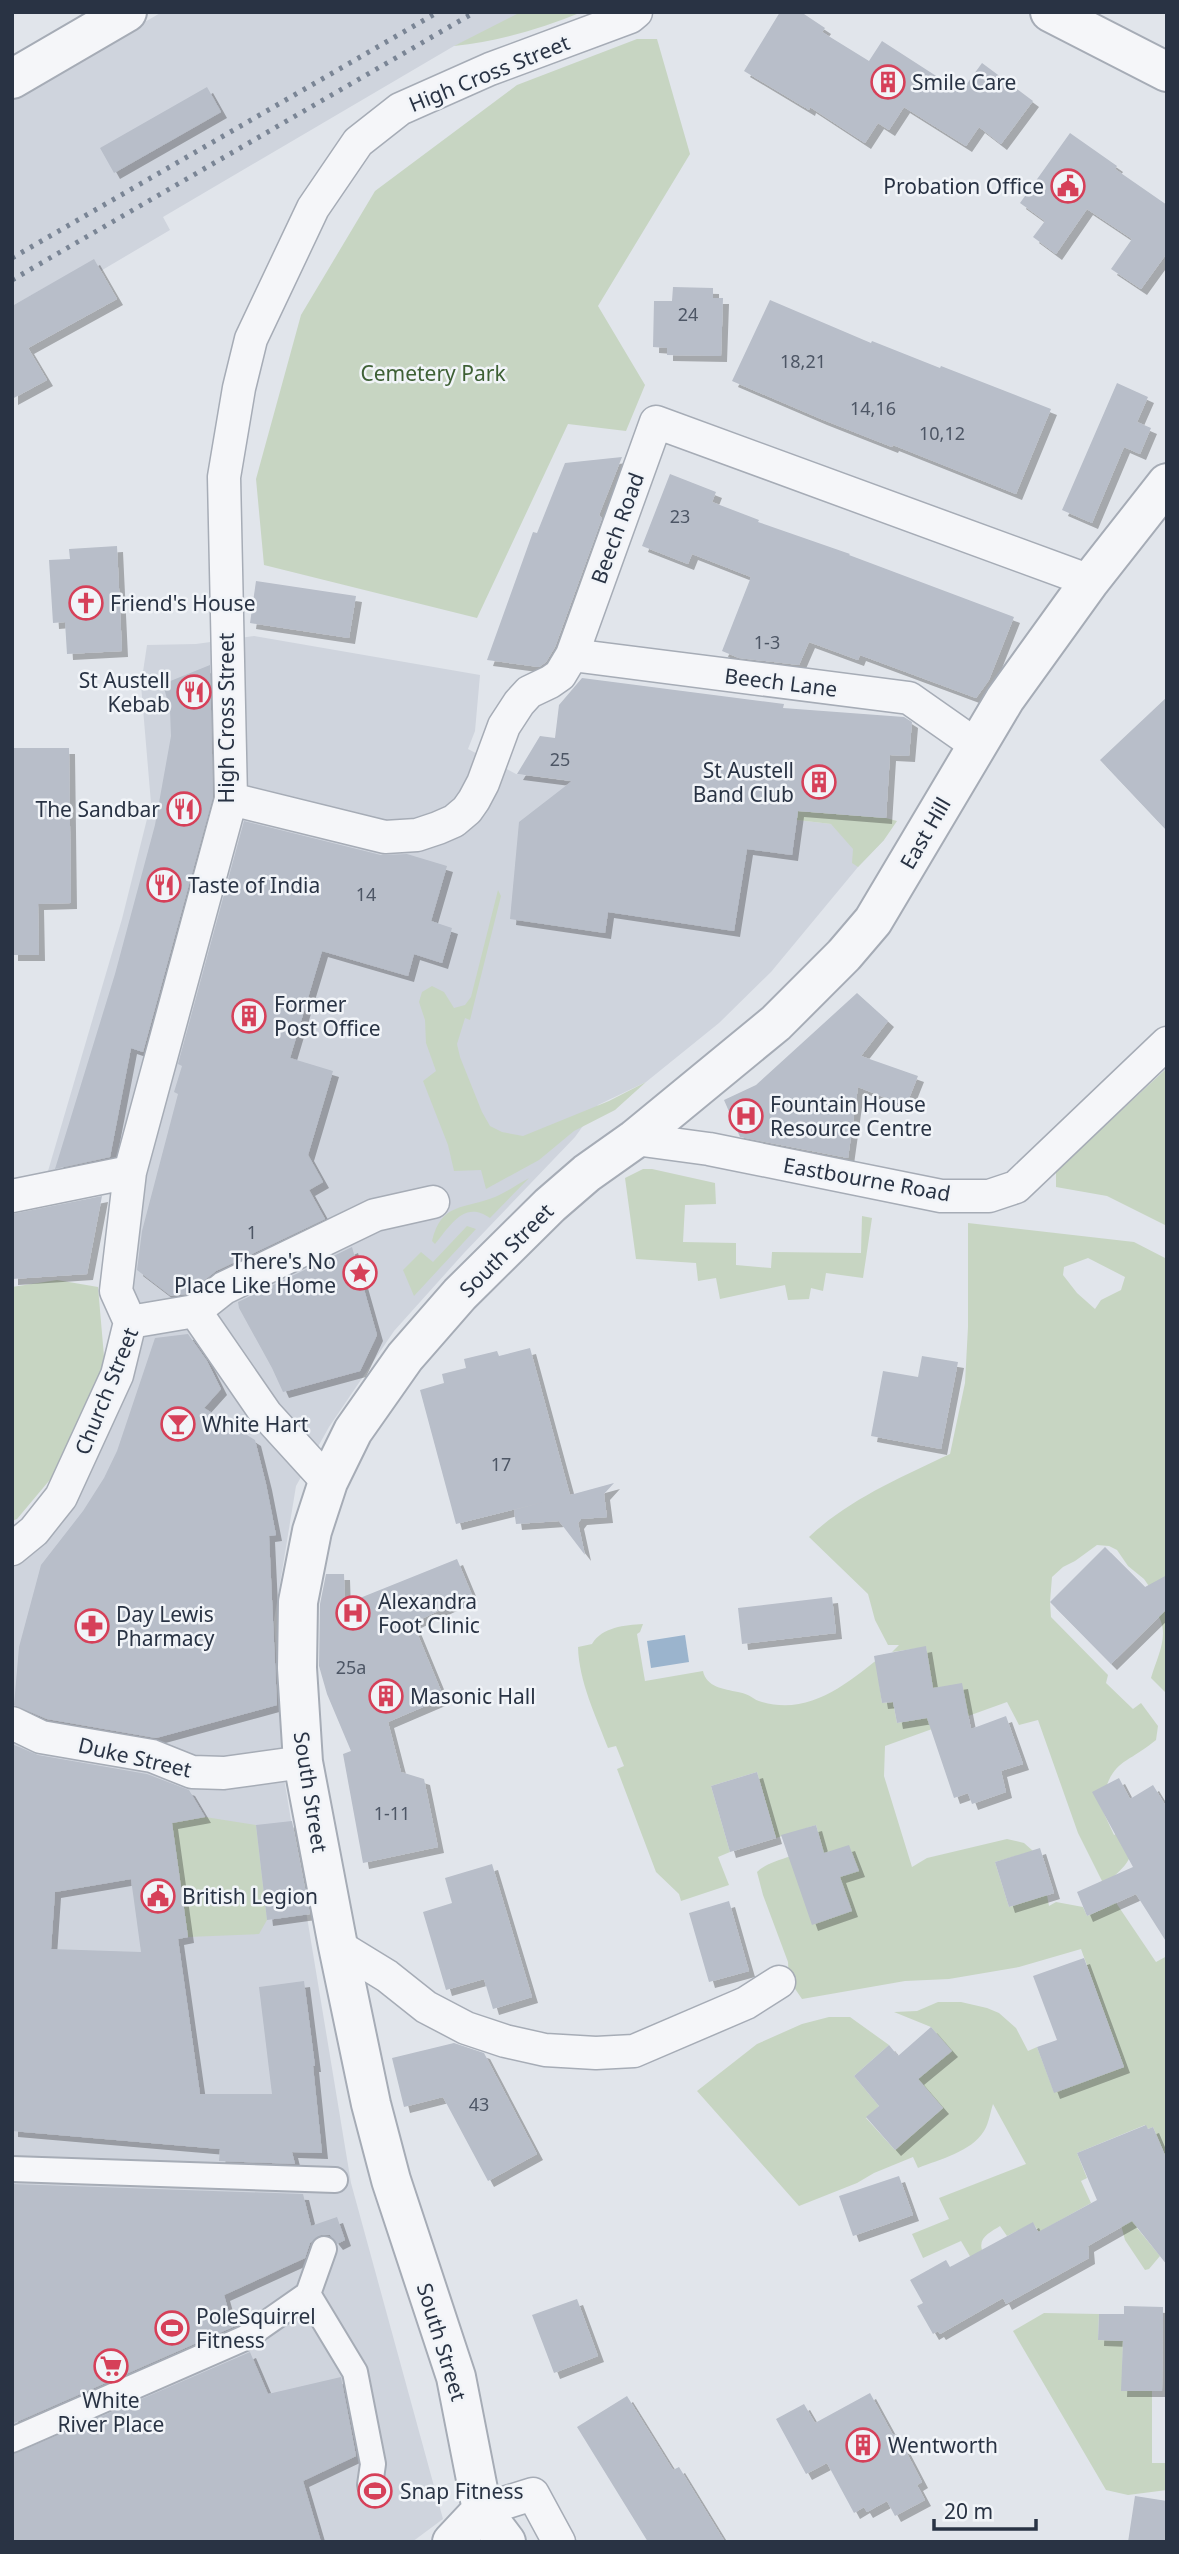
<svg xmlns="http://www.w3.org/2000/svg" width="1179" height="2554" font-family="'Noto Sans',sans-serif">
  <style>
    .built { fill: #cfd4dd }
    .green { fill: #c7d5c2; fill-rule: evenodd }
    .water { fill: #9bb4cd }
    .building { fill: #b8bec9; fill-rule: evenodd; filter: url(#shadow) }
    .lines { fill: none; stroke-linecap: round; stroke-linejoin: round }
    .pedestrian-casing { stroke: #a6acb6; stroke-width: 28 }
    .minor-casing { stroke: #a6acb6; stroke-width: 35 }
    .tertiary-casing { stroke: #a6acb6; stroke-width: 42 }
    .pedestrian { stroke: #f5f6f9; stroke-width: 24 }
    .minor { stroke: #f5f6f9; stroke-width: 32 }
    .tertiary { stroke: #f5f6f9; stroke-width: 38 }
    .rail { stroke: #7a8595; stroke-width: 5; stroke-dasharray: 3.5 7; stroke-linecap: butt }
    .labels { text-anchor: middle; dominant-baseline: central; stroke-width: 5; stroke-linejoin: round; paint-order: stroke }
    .number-label { font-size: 18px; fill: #4d5665 }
    .street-label { font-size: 21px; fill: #293344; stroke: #f1f4f8 }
    .poi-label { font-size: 21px; fill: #293344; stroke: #f1f4f8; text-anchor: start }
    .park-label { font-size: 21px; fill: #3e6035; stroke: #f1f4f8 }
  </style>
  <defs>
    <filter id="shadow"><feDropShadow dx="6" dy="6" stdDeviation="0" flood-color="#0004"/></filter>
  </defs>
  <rect width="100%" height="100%" fill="#e1e5eb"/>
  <path class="built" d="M162,12h368l-76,34 -291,171 7,13 -66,39 -3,2 -7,-11 -82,46v-207z
    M254,636l226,39 -5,56 -7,18 48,25 232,33 50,4 -1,9 34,4 53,16 -26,27 -87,105 -52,51 -73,59 -48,23 -23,32 -111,116 -70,78 -65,96 -33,59 -22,134 9,152 68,411 92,336 -31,23h-400v-993l94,-147 24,-230 -84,6 76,-259 29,-116 -10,-118 6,-40 49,-1z"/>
  <path class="green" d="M521,12h61c-42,17 -83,29 -128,34z
    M637,39h20l33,115 -92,152 47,79 -19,46 -58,-7 -91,194 -213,-53 -8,-86 45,-164 74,-124 142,-106z
    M798,811l88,7 11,3 -13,19 -26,27 -6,-4 1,-14 -22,-25 -34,-4z
    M498,890l3,6 -31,124 -5,-2 -8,26 3,13 22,55 8,14 12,6 21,4 86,-35 37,-19 -31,28 -41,21 -35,29 -53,29 -5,-19 -27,1 -6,-26 -25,-64 13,-10 -10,-28 -1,-23 -6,-18 3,-10 10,-6 12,6 10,16 11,-3 6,-8z
    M1167,1068v158l-60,-30 -51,-9v-16z
    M643,1169h9l63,14 1,21 -31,1 -2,37 53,1v22l35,3 1,-16 89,1 1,-37 10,2 -9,60 -37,-5 -3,18 -12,-3 -2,11 -21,1 -3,-15 -65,14 -4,-21 -18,3 -2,-18 -60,-4 -11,-81z
    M529,1178l-39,40c-26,-18 -39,7 -55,26l-3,-3c9,-39 33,-32 63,-44 12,-5 23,-13 34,-19z
    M968,1223l166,19 33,17v435l-16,-16c7,-24 22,-48 2,-69l7,-7 -16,-23 -16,-13 -11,-16 -8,-4 -12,-1 -22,16 -12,6 -11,10 -2,25 1,15 57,58 -2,8 27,26 8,-6 17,23 -2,14c-33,27 -45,18 -55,67l13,28 18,-10c4,34 -4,39 -28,60l52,77 11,-6v204l-14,-33 -5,2 -3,-4 -68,28 10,25 -6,3 10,22 -52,29 -6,-9 -26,13 -7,-10c-9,6 -22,11 -18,24l-11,8 -10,-17 -38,17 -11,-24 37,-15 -10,-21 87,-34 -33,-60c-3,9 -4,19 -9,27 -13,21 -44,28 -66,37l-5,-11 -39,16 -17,10 -58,23 -102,-115 60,-47 45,-20 27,-7h21l39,28 -35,31 25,30 -13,12 29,32 48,-42 -25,-29 33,-28 -20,-24 -37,-15 23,-1 21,-9h23l26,6 12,5 17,15 12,23 9,-4 17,45 70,-25 -43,-118 -62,18 -70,12 -44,2 -103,18 -13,-19 -1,-18 -25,-67 -6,-23c11,-12 47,-18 65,-26l-6,-21 -40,13 -19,-66 -46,14 19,66 -12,5 11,28 -48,16 -2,-7 -23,-22 -39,-103 7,-3 -8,-20 -8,2c-12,-32 -29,-66 -30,-101l14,-3c10,-17 33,-19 51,-20l-3,8 -3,2 8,47 58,-10c3,16 21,18 35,21 13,2 15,8 24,10 49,14 87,-20 122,-48l5,26 -10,2 3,21 11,-1 4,21 40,-7 -11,-69 -34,5 7,-7h-11l-13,-25 -7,-26 -59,-57c39,-37 92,-60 141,-83l15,-71 3,-56zM1088,1258l37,19 -4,13 -20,10 -6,9 -18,-16 -14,-18 1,-8zM1007,1702l12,23 19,-5 40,113 25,50 -4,-1 11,24 -23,10 -4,-9 -27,-5 -7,4 -2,-11 -38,12 -14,-45 38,-11 -9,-8 -17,-4 -80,19 -15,9 -28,-91 1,-30z
    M467,1226l9,3 -62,67 -11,-26 18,-18 12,10z
    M57,1280l41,7 7,81 -31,83 -57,68 -5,2v-234z
    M205,1817l51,8 11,95 -8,14 -71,3 -16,-114z
    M1167,2203l-30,25 23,28 -11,13 -4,1 -20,-30 -4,-15z
    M1044,2313l55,1 -1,26 25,1 -1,50h30v72h15v27l-39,5 -22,-5 -93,-159z"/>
  <path class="water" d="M685,1635l4,27 -38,6 -4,-27z"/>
  <path class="building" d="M780,12h21l24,16 -3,4 47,29 13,-20 79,51 21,-29 51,38 -32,43 -22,-17 -13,19 -62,-39 -15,23 -11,-7 -13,20 -55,-36 -1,3 -65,-39z
    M207,87l14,25 -107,61 -14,-25z
    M1070,133l47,33 -2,3 52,36v48l-26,36 -30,-20 21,-30 -45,-30 -31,45 -23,-17 12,-16 -25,-18z
    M94,259l23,40 -89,49 19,32 -35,19v-93z
    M673,287l40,1v10h10l-2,58 -54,-1v-7l-14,-1 1,-46h18z
    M770,300l101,43 1,-2 68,27 1,-2 110,43 -35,85 -123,-49 -1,2 -71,-28 -89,-38z
    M1117,383l31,14 -11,25 14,6 -11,26 -16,-7 -32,76 -30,-13z
    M622,457l-23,58 3,3 -47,129 -9,15 -7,5 -52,-7 46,-128 4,1 28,-70z
    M670,474l46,18 -4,10 47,18 -1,2 92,32 -1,1 165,62 -25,63 -13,18 -116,-43 -2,5 -49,-18 -10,23 -60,-7 -17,-7 29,-74 -59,-23 -4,10 -46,-18z
    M117,546l5,105 -55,3 -2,-32 -12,1 -4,-63 21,-1 -1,-10z
    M256,581l100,15 -7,42 -99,-15z
    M210,665l3,132 -70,255 -12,-4 -21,109 -55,12 60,-195 40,-149 16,-89 -1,-26 -7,-26z
    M582,678l202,26 -1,4 121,9 8,5 -3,34 -19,-1 -4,63 -88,-7 -6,44 -45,-6 -13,82 -126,-19 -3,21 -95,-14 9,-97 53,-41 -55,-7 23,-38 15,2 4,-33z
    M1167,697v134l-67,-71z
    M12,748h57l2,155 -33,1 1,51h-27z
    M244,821l137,34 26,-1 40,12 -16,55 21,7 -10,35 -28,-9 -6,22 -86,-25 -32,107 43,13 -25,84 15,27 -14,8 16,29 -109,52 -29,23 -16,2 -34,-26 5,-39 36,-137 -4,-2 8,-26 -4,-2z
    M857,993l31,28 -27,35 57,20 -12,30 -48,-19 -10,71 -108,-21 -16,-37 32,-15z
    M102,1196l-15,78 -75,5v-65z
    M352,1247l25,88 -17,36 -77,21 -11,-24 -33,-60 -1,-6z
    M188,1334l19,27 14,28 -17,19 51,32 11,44 10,51 -7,1 8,169 -121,33 -109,-19 -33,-14 5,-58 22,-82 42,-54 21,-33 13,-27 38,-113z
    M530,1348l40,147 44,-12 -10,11 3,23 -26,2 -3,4 7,32 -26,-34 -43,3 -2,-14 30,-8 -88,22 -36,-134 24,-7 -2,-9 24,-6 -2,-9 33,-8 2,5z
    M922,1356l36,6 -17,87 -70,-13 12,-65 35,6z
    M1105,1547l40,40 22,-12v34l-56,55 -61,-62z
    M457,1559l15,36 -59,28 31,75 -56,24 13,50 23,7 14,68 -75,16 -20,-109 8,-3 -24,-57 -8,-28 1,-62 6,-30h18l1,30z
    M832,1597l4,36 -94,11 -4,-36z
    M926,1646l7,42 29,-5 9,46 35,-13 17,48 -22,7 5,21 -34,12 -4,-11 -14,5 -27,-80 -30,5 -4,-21 -11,1 -8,-47z
    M12,1744l26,11 109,19 42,16 16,27 -33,6 16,114 -10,2 22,155h72l-13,-107 45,-6 11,85h-2l9,87 -30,-1 3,12 -76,-3 1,-12 -208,-18zM131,1879l10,73 -90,-3 4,-57z
    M757,1772l19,66 -46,14 -19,-66z
    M1119,1778l11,21 23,-14 14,23v135l-31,-49 -49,22 -10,-24 56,-25 -41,-75z
    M292,1821l18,93 -43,6 -11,-95z
    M816,1825l8,28 25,-8 10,26 -19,6 12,34 -40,14 -31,-90z
    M1040,1848l14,45 -45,14 -14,-45z
    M492,1864l40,133 -39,12 -9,-30 -38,11 -23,-78 29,-9 -7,-25z
    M729,1901l20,70 -40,11 -20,-69z
    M1084,1958l40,109 -70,26 -17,-46 20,-7 -24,-64z
    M931,2027l21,24 -34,28 25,29 -48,42 -29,-33 13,-11 -25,-30 35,-31 9,11z
    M454,2043l30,10 53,101 -49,27 -45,-84 -39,10 -12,-49z
    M1146,2125l2,4 5,-2 14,33v105l-35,-44 -44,25 1,12 -83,46 -3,-6 -63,36 -2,-3 -5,3 -16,-28 6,-3 -13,-23 36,-20 4,7 83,-45 5,10 59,-32 -20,-47z
    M899,2176l14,39 -60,21 -14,-40z
    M12,2184l291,10 8,32 26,-9 8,23 -8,4 -7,-9h-9l-11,8 -5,15 -81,37 9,32 -221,97z
    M577,2299l21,57 -44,17 -22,-58z
    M1124,2306l39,1 -1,84h-41l2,-50 -25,-1 1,-26h25z
    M250,2352l18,42 73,-17 15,79 -53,25 18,61h-309v-87z
    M870,2393l23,42 4,-1 25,48 -5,3 8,15 -30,16 -8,-15 -20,11 -3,-5 -10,6 -27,-50 -21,11 -30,-55 28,-15 11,19z
    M627,2396l46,74 6,-3 46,75h-77l-71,-115z
    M1135,2496l32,5 -3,41h-36z"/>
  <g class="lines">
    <defs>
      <path id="pedestrian" d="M12,2169l323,11
        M308,2294l47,78 18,92 -3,21
        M12,2440l233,-102 63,-44 16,-45"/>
      <path id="minor" d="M572,655l337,43 67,47
        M231,799l154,38 32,-2 21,-7 16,-7 13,-11 7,-10 9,-17 21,-57 15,-23 10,-11 21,-10 10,-7 12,-20 84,-233 434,159
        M635,1139l74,10 232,47h48l27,-9 151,-144
        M12,1196l118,-24
        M195,1311l29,-23 151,-73 58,-13
        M195,1311l71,103 62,68
        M130,1322l-14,-31 14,-119 101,-373 -7,-322 15,-89 12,-49 62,-131 45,-66 42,-33 90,-40 140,-52 6,-5
        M130,1322l65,-11
        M12,1549l22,-18 27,-34 56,-122 13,-53
        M12,1723l29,14 111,19 40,16 32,1 79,-11
        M338,1946l49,30 39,31 40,21 39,13 40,9 51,3 38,-2 112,-48 33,-21
        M482,2510l51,-16 26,48"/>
      <path id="tertiary" d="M1050,12l117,60
        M12,79l115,-67
        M452,2542l30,-32
        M506,2542l-24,-32 -26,-133 -65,-197 -20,-76 -33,-158 -35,-184 -6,-94 1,-66 14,-71 16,-49 25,-51 52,-74 55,-63 90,-89 37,-32 48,-34 141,-116 68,-68 29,-34 132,-222 85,-118 77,-98"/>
    </defs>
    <use href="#pedestrian" class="pedestrian-casing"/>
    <use href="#minor" class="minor-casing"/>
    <use href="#tertiary" class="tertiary-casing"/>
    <use href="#pedestrian" class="pedestrian"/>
    <use href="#minor" class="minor"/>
    <use href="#tertiary" class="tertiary"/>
    <path class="rail" d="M12,258l426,-246
      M12,280l463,-268"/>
  </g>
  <defs>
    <symbol id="building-ring" viewBox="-11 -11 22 22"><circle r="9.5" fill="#f1f4f8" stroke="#d64059" stroke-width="1.5"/><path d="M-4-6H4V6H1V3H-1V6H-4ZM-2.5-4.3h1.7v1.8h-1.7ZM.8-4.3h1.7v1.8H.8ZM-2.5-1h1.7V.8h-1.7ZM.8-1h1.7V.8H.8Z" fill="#d64059"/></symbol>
    <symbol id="civic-ring" viewBox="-11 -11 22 22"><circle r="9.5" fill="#f1f4f8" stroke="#d64059" stroke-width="1.5"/><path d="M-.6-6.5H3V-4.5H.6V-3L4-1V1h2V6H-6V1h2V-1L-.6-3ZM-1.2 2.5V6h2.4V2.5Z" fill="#d64059"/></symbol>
    <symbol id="church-ring" viewBox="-11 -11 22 22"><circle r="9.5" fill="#f1f4f8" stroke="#d64059" stroke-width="1.5"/><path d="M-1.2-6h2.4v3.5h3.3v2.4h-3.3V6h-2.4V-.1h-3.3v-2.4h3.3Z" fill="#d64059"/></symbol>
    <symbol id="restaurant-ring" viewBox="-11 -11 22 22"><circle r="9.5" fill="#f1f4f8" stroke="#d64059" stroke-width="1.5"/><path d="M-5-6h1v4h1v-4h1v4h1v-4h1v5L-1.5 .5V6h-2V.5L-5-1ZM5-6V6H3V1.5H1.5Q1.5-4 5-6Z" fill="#d64059"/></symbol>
    <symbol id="hospital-ring" viewBox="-11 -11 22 22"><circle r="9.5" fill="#f1f4f8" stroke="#d64059" stroke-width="1.5"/><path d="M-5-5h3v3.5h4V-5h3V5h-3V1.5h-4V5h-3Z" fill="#d64059"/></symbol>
    <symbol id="sight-ring" viewBox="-11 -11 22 22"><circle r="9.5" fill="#f1f4f8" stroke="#d64059" stroke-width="1.5"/><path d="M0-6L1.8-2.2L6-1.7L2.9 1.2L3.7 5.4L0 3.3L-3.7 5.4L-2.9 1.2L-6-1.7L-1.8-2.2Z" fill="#d64059"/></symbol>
    <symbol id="bar-ring" viewBox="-11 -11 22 22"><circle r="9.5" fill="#f1f4f8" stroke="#d64059" stroke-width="1.5"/><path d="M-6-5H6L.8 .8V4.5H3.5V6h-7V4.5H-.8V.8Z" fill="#d64059"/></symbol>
    <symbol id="pharmacy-ring" viewBox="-11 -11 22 22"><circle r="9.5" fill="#f1f4f8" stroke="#d64059" stroke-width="1.5"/><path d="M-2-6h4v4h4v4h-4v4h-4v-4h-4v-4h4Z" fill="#d64059"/></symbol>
    <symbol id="stadium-ring" viewBox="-11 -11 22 22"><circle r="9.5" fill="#f1f4f8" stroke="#d64059" stroke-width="1.5"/><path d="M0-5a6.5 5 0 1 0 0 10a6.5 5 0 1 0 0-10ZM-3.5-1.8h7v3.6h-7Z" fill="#d64059"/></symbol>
    <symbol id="supermarket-ring" viewBox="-11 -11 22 22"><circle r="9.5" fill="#f1f4f8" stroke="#d64059" stroke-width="1.5"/><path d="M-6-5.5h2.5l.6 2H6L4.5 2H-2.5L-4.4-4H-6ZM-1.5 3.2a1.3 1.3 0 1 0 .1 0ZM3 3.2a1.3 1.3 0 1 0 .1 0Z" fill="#d64059"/></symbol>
  </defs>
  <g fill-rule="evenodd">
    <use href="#building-ring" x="869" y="63" width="38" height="38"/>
    <use href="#civic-ring" x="1049" y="167" width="38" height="38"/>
    <use href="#church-ring" x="67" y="584" width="38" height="38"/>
    <use href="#restaurant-ring" x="175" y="673" width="38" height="38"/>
    <use href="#building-ring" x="800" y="763" width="38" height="38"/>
    <use href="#restaurant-ring" x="165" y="790" width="38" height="38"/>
    <use href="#restaurant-ring" x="145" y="866" width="38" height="38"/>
    <use href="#building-ring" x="230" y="997" width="38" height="38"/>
    <use href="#hospital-ring" x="727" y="1097" width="38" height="38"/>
    <use href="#sight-ring" x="341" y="1254" width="38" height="38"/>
    <use href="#bar-ring" x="159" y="1405" width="38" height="38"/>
    <use href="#hospital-ring" x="334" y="1594" width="38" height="38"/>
    <use href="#pharmacy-ring" x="73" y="1607" width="38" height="38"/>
    <use href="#building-ring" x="367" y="1677" width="38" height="38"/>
    <use href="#civic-ring" x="139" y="1877" width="38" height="38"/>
    <use href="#stadium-ring" x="153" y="2309" width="38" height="38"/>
    <use href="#supermarket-ring" x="92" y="2347" width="38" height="38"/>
    <use href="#building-ring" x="844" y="2426" width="38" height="38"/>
    <use href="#stadium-ring" x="356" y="2472" width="38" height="38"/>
  </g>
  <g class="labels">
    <g class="number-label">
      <text x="688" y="314">24</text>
      <text x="803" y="361">18,21</text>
      <text x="873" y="408">14,16</text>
      <text x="942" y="433">10,12</text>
      <text x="680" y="516">23</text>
      <text x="767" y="642">1-3</text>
      <text x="560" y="759">25</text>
      <text x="366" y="894">14</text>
      <text x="252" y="1232">1</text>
      <text x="501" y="1464">17</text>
      <text x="351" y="1667">25a</text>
      <text x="392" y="1813">1-11</text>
      <text x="479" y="2104">43</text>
    </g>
    <g class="street-label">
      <text transform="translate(489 73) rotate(-22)">High Cross Street</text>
      <text transform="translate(617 528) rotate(-70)">Beech Road</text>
      <text transform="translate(781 682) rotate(7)">Beech Lane</text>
      <text transform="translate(226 718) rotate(-90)">High Cross Street</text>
      <text transform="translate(925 833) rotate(-60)">East Hill</text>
      <text transform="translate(867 1179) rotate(10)">Eastbourne Road</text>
      <text transform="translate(506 1250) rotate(-45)">South Street</text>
      <text transform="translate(106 1391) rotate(-68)">Church Street</text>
      <text transform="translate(135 1757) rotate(13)">Duke Street</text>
      <text transform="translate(311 1792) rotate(81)">South Street</text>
      <text transform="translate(442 2342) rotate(73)">South Street</text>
    </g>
    <g class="poi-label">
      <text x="912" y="82">Smile Care</text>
      <text x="1044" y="186" text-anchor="end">Probation Office</text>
      <text x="110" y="603">Friend's House</text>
      <text x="170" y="680" text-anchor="end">St Austell<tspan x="170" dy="24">Kebab</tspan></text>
      <text x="794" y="770" text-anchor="end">St Austell<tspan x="794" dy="24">Band Club</tspan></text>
      <text x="160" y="809" text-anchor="end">The Sandbar</text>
      <text x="188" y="885">Taste of India</text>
      <text x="274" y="1004">Former<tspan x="274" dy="24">Post Office</tspan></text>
      <text x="770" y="1104">Fountain House<tspan x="770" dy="24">Resource Centre</tspan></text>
      <text x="336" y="1261" text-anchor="end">There's No<tspan x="336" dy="24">Place Like Home</tspan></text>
      <text x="202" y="1424">White Hart</text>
      <text x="378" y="1601">Alexandra<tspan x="378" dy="24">Foot Clinic</tspan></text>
      <text x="116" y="1614">Day Lewis<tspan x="116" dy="24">Pharmacy</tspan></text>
      <text x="410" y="1696">Masonic Hall</text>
      <text x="182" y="1896">British Legion</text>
      <text x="196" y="2316">PoleSquirrel<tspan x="196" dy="24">Fitness</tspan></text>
      <text x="111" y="2400" text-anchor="middle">White<tspan x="111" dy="24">River Place</tspan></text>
      <text x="888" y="2445">Wentworth</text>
      <text x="400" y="2491">Snap Fitness</text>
    </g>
    <g class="park-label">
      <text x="433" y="373">Cemetery Park</text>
    </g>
  </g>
  <rect width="1179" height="2554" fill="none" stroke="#293344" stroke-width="28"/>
  <path d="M934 2519v10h102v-10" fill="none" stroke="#293344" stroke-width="3.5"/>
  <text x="944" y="2519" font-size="21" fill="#293344" stroke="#f1f4f8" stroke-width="5" paint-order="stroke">20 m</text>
</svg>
